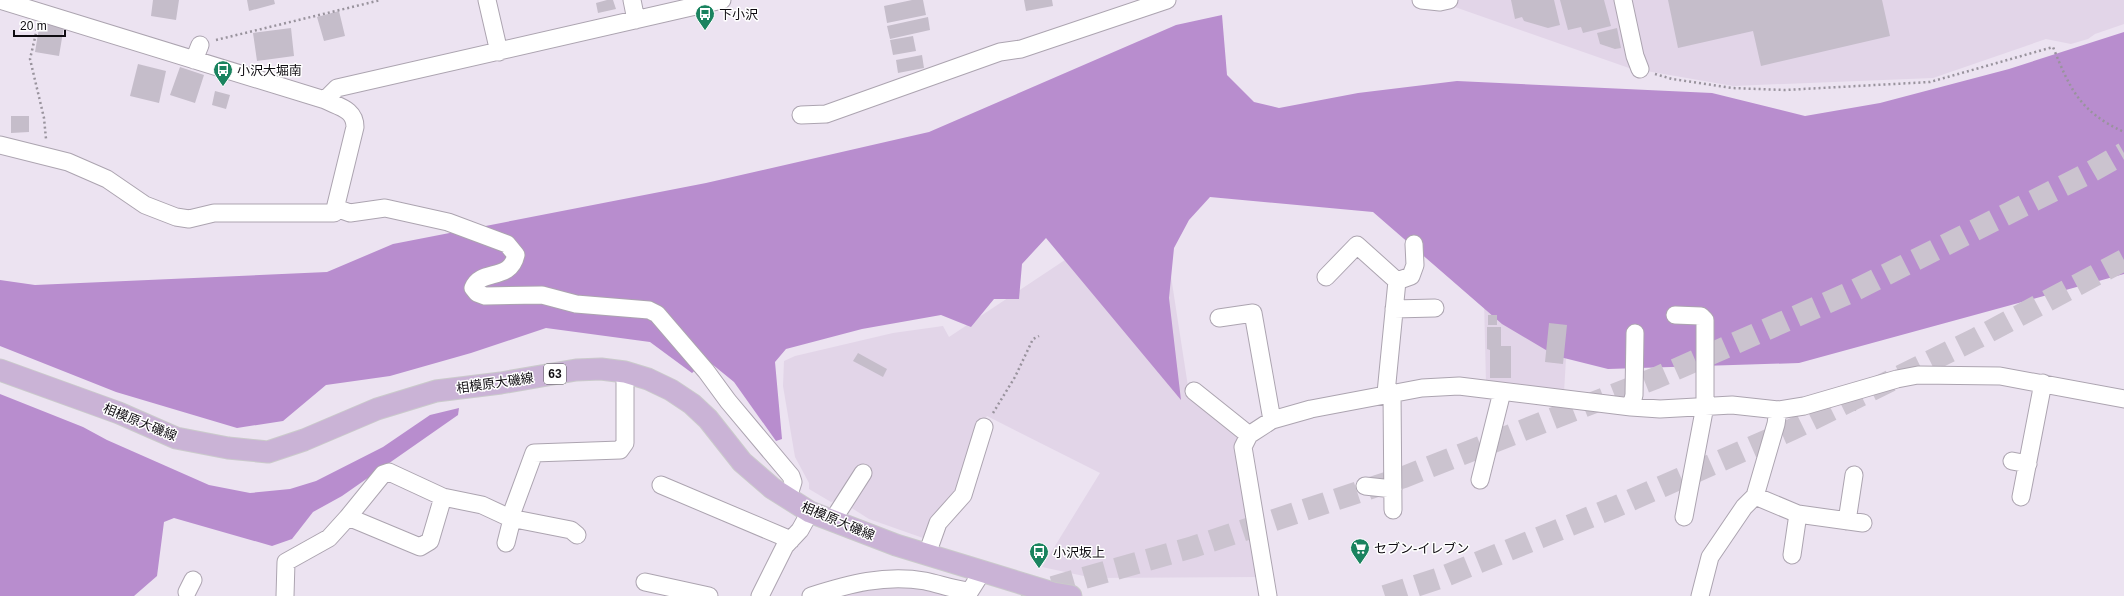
<svg xmlns="http://www.w3.org/2000/svg" width="2124" height="596" font-family="Helvetica,'Noto Sans JP',sans-serif">
  <style>
    .built { fill: #e2d5e8 }
    .forest { fill: #b88dce }
    .building { fill: #c5bdca }
    .lines { fill: none; stroke-linecap: round; stroke-linejoin: round }
    .highway-tunnel { stroke: #cbc3cf; stroke-width: 22; stroke-dasharray: 22 11; stroke-linecap: butt }
    .minor-casing { stroke: #aca4b0; stroke-width: 19 }
    .major-casing { stroke: #cacacb; stroke-width: 23 }
    .path { stroke: #99939d; stroke-width: 2.5; stroke-dasharray: 2 3; stroke-linecap: butt }
    .minor { stroke: #fff; stroke-width: 17 }
    .major { stroke: #cab3d6; stroke-width: 21 }
    .labels { text-anchor: middle; dominant-baseline: central; stroke-width: 3; stroke-linejoin: round; paint-order: stroke }
    .shield { fill: #fff; stroke: #575558; stroke-width: 1 }
    .shield-label { font-size: 12px; font-weight: bold; fill: #0f0c11 }
    .poi-label { font-size: 13px; fill: #0f0c11; stroke: #fff; text-anchor: start }
    .street-label { font-size: 13px; fill: #0f0c11; stroke: #fff }
  </style>
  <rect width="100%" height="100%" fill="#ece3f1"/>
  <path class="built" d="M1443,0h681v24l-29,10 -7,5 -17,5 -25,-5 -113,39 -200,8 -104,-18 -177,-62z
    M1164,231l25,162 53,47 16,137 -165,1 -51,-11 58,-94 -113,-57 -2,3 -4,-2 -23,74 -35,47 -54,-19 -30,-19 -8,2 -22,-13v-6l-14,-26 -12,-71 1,-25 11,-5 98,-23 50,-7 6,11 128,-85z
    M1484,299l84,24 -4,70 -78,-9z
    M901,583l54,13h-126z"/>
  <path class="forest" d="M1222,15l5,60 27,27 25,6 79,-15 99,-12 255,12 93,23 75,-13 129,-34 115,-37v242l-325,89 -191,6 -52,-13 -54,-32 -129,-112 -163,-15 -21,23 -15,28 -5,50 12,102 -135,-162 -24,26 -3,35h-25l-23,28 -30,-12 -79,14 -76,20 -11,13 7,77 -6,2 -42,-59 -27,-22 -15,13 -42,-31 -104,-14 -75,25 -81,23 -64,9 -43,36 -46,7 -121,-36 -116,-46v-66l35,5 292,-13 66,-28 313,-61 223,-51 247,-107z
    M0,394l83,33 24,13 102,45 41,8 40,-4 26,-8 67,-34 47,-32 29,-7 -1,7 -116,81 -29,16 -21,27 -20,7 -98,-28 -10,4 -7,54 -23,20h-134z"/>
  <path class="building" d="M153,0h26l-3,20 -25,-4z
    M247,0h27l1,4 -26,7z
    M607,0h6l3,9 -18,4 -2,-10z
    M912,0h11l3,15 -39,8 -3,-17z
    M1024,0h28l1,6 -27,5z
    M1511,0h43l6,25 -12,3 -24,-7 -2,-4 -7,2z
    M1560,0h44l7,26 -28,7 -2,-6 -13,3z
    M1668,0h214l8,36 -129,30 -8,-35 -75,17z
    M339,11l6,25 -21,5 -7,-24z
    M928,17l2,13 -40,9 -3,-13z
    M40,22l24,4 -5,30 -24,-4z
    M291,28l3,28 -37,5 -4,-28z
    M1617,28l4,20 -6,1 -15,-5 -3,-11z
    M913,36l3,15 -23,4 -3,-15z
    M922,55l2,13 -26,5 -2,-13z
    M138,64l28,7 -7,32 -29,-7z
    M180,67l24,8 -9,28 -25,-8z
    M215,91l15,4 -4,14 -14,-4z
    M11,116h18v16l-18,1z
    M1488,315h9v10h-9z
    M1549,323l18,2 -4,39 -18,-2z
    M1487,327h14v19h10v32h-21v-28l-3,-1z
    M858,353l29,16 -4,8 -30,-16z
    M1852,403l5,1 -1,7 -5,-1z"/>
  <g class="lines">
    <path class="highway-tunnel" d="M1021,596l172,-49 211,-70 252,-99 193,-85 240,-120 35,-20
      M1385,596l55,-18 175,-71 178,-78 184,-91 147,-78"/>
    <defs>
      <path id="minor" d="M0,0l325,100 12,-12 385,-88
        M487,0l12,52
        M632,0l4,20
        M1421,0l19,2 9,-2
        M1623,0l12,56 5,13
        M194,60l6,-15
        M801,115l25,-1 174,-62 21,-3 146,-49
        M0,145l68,17 39,17 38,26 31,12 13,2 25,-6h120l21,-86c0,-18 -16,-20 -30,-27
        M336,208l14,5 35,-5 63,14 59,22 9,11c-6,27 -35,13 -43,33l4,5 8,3 57,-1 34,9 73,6 8,4 49,57 22,30 63,75 2,6 -5,16
        M1326,277l31,-32 40,36 -11,112
        M1397,281l14,-5 4,-11 -1,-21
        M1394,309l41,-1
        M1675,315l26,1 4,4v86l-21,111
        M1219,318l34,-5 19,107
        M1194,391l55,44
        M1392,392l1,118
        M1631,407l3,-12 1,-62
        M2012,461l16,3
        M1480,480l22,-88
        M661,485l130,55
        M1365,486l28,3
        M1755,496l43,18 65,9
        M443,497l-13,44 -10,6 -72,-30 35,-43 6,-2 54,25 39,8 28,13 24,-65 86,-3 5,-7v-71
        M2021,497l22,-114
        M1847,521l7,-46
        M835,522l3,-10 25,-39
        M506,543l5,-20 -1,-5 61,12 6,5
        M927,554l11,-31 25,-28 21,-68
        M1792,555l6,-41
        M645,582l64,14
        M187,592l6,-12
        M285,596l1,-34 43,-24 19,-21
        M760,596l25,-50 15,-16 10,-18
        M811,596c38,-12 74,-22 114,-15 15,3 29,9 45,10l12,-19
        M1268,596l-25,-149 6,-12 23,-15 39,-11 111,-21 37,-2 172,21 29,2 72,-4 46,5 26,-4 93,-27 21,-4 82,1 124,23
        M1700,596l10,-39 34,-50 11,-11 21,-72 2,-14"/>
      <path id="major" d="M0,370l119,43 57,25 52,10 40,4 36,-12 73,-31 59,-18 65,-8 75,-13 25,-1 24,3 23,7 23,11 21,14 16,15 34,43 30,26 38,24 86,33 157,48 18,3"/>
    </defs>
    <use href="#minor" class="minor-casing"/>
    <use href="#major" class="major-casing"/>
    <path class="path" d="M37,29l-7,30 14,59 2,21
      M216,40l165,-40
      M1655,74l17,5 60,9 53,2 145,-8 123,-35c17,42 27,65 71,85
      M993,413l22,-36 18,-38 6,-3"/>
    <use href="#minor" class="minor"/>
    <use href="#major" class="major"/>
  </g>
  <defs>
    <symbol id="bus-pin" viewBox="-11 -11 22 30"><path d="M0 17L-7.5 6A9.5 9.5 0 1 1 7.5 6Z" fill="#1a835f" stroke="#fff"/><path d="M-5-6H5V4H4V6H2V4H-2V6H-4V4H-5ZM-3.5-4V0h7V-4ZM-3.5 1.2v1.5H-2V1.2ZM2 1.2v1.5H3.5V1.2Z" fill="#fff"/></symbol>
    <symbol id="supermarket-pin" viewBox="-11 -11 22 30"><path d="M0 17L-7.5 6A9.5 9.5 0 1 1 7.5 6Z" fill="#1a835f" stroke="#fff"/><path d="M-6-5.5h2.5l.6 2H6L4.5 2H-2.5L-4.4-4H-6ZM-1.5 3.2a1.3 1.3 0 1 0 .1 0ZM3 3.2a1.3 1.3 0 1 0 .1 0Z" fill="#fff"/></symbol>
  </defs>
  <g fill-rule="evenodd">
    <use href="#bus-pin" x="694" y="3" width="22" height="30"/>
    <use href="#bus-pin" x="212" y="59" width="22" height="30"/>
    <use href="#supermarket-pin" x="1349" y="537" width="22" height="30"/>
    <use href="#bus-pin" x="1028" y="541" width="22" height="30"/>
  </g>
  <g class="labels">
    <rect class="shield" x="544" y="364" width="22" height="20" rx="3"/>
    <g class="shield-label">
      <text x="555" y="374">63</text>
    </g>
    <g class="poi-label">
      <text x="719" y="14">下小沢</text>
      <text x="237" y="70">小沢大堀南</text>
      <text x="1374" y="548">セブン-イレブン</text>
      <text x="1053" y="552">小沢坂上</text>
    </g>
    <g class="street-label">
      <text transform="translate(495 383) rotate(-8)">相模原大磯線</text>
      <text transform="translate(140 422) rotate(22)">相模原大磯線</text>
      <text transform="translate(838 521) rotate(23)">相模原大磯線</text>
    </g>
  </g>
  <path d="M14 30v6h51v-6" fill="none" stroke="#0f0c11" stroke-width="2"/>
  <text x="20" y="30" font-size="12" fill="#0f0c11" stroke="#ffffff" stroke-width="3" paint-order="stroke">20 m</text>
</svg>
